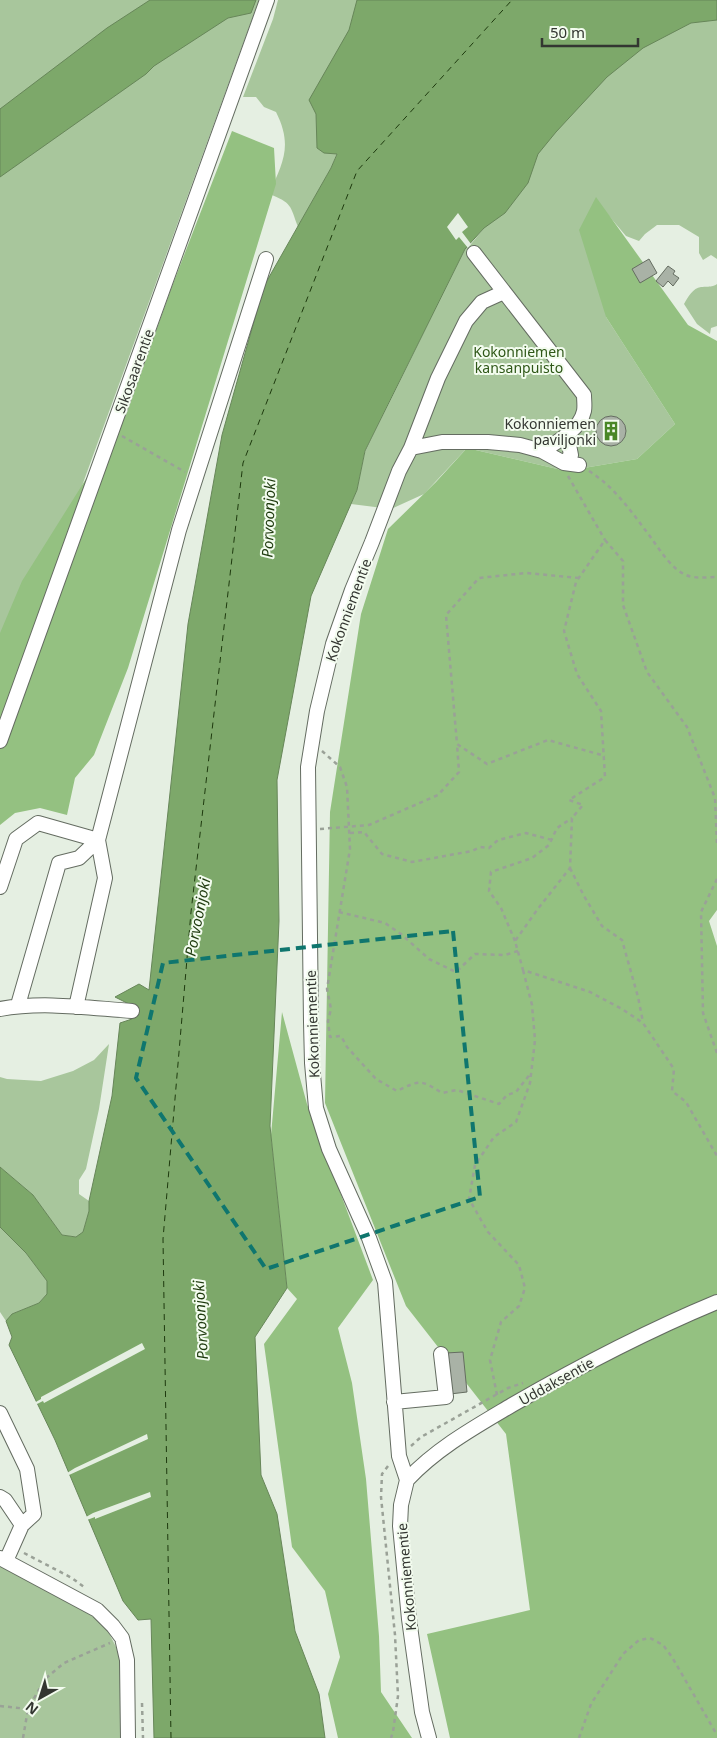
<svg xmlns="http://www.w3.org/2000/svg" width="717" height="1738" font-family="'Noto Sans',sans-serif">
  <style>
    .green { fill: #a8c69c }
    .forest { fill: #94c181 }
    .water { fill: #7da86a; stroke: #678659 }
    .pier { fill: #e5efe2 }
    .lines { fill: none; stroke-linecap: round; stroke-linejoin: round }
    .ferry { stroke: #1e3a0e; stroke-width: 1; stroke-dasharray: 6 5; stroke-linecap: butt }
    .building { fill: #a9b2a6; stroke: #656d61 }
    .minor-casing { stroke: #646c61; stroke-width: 16 }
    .path { stroke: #9aa197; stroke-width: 2.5; stroke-dasharray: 4 4; stroke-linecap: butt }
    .minor { stroke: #fff; stroke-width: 14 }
    .marked { fill: none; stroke: #0f766e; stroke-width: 4; stroke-dasharray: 10 6; stroke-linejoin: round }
    .labels { text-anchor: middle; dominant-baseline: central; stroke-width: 4; stroke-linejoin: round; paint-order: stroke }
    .park-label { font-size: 14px; fill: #2e5717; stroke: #f3fcef }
    .street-label { font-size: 14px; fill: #333631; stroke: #f3fcef }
    .poi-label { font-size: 14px; fill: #333631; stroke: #f3fcef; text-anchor: end }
    .water-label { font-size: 15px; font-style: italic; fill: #1e3a0e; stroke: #f3fcef }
  </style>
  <rect width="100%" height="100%" fill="#e5efe2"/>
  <path class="green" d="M0,0h259l-259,711z
    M278,0h112l-66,153h13l-6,15 -33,59c-8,-22 -6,-24 -29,-33 14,-32 24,-48 7,-82l-12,-5 -8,-10h-13l30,-78z
    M717,0v259l-6,-4 -8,5 -4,-7v-16l-20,-12h-22l-12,9 -6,7 -13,-5 -22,-26 2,107 69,107 -38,35 -71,12 -99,-23 -43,46 -33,15 -40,-5 6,-14 8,-38 100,-203 6,-5 13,-16 61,-120z
    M717,284v42l-6,2 -1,6 -13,-10 -13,-20c4,-7 9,-16 17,-17 7,-1 10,1 16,-3z
    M109,1044l-10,65 -13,60 -7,11v14l10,7v10l-6,21 -6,5 -15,-2 -29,-40 -33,-28v-90l7,2 34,2 32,-10 21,-11z
    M0,1227l26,26 21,28v13l-8,9 -27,11 -6,7 -6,-9z
    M0,1564l82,43 24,20 15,30 -1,81h-120z"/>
  <path class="forest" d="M232,131l42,17 2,36 -148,484 -34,87 -19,23 -8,37 -27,-7 -25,5 -15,12v-192l22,-52 104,-166 45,-126z
    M596,197l92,128 29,16v569l-8,11 8,25v792h-267l-23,-104 103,-24 -24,-176 -100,-128 -81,-203 5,-291 31,-198 27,-85 48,-47 31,-34 99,23 71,-12 38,-35 -69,-107 -27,-87z
    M282,1012l25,92 66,176 -35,48 14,55 14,96 13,157 2,56 31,46h-74l-10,-44 12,-37 -15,-66 -33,-44 -28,-203 33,-45 -10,-11 -16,-153z"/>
  <path class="water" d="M150,0h106l-5,13 -23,5 -74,48 -8,8 -146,103v-68l107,-81z
    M357,0h360v20l-26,3 -48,25 -36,29 -51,55 -18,22 -10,29 -23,30 -21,15 -19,21 -100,202 -8,39 -46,106 -34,184 2,141 -9,205 17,162 -32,49 6,138 16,39 18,117 24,63 6,44h-171l-3,-119 -13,1 -15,-19 -68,-161 -46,-95 3,-8 -6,-16 6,-7 27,-11 8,-9v-13l-21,-28 -26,-26v-60l33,28 29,40 14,2 7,-5 6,-21v-10l23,-105 8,-73 12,-4 1,-13 -18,-9 24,-13 10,6 39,-366 34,-189 42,-149 67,-118 6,-14 -13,-1 -7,-5 -1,-34 -7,-14 40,-70z"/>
  <path class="pier" d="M458,213l10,14 -6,5 9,12 -3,4 -9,-11 -3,3 -9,-13z
    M142,1343l3,6 -101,54 -1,-2 -8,4 -1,-2 7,-4v-2z
    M147,1434l1,5 -79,36 -2,-2 8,-5z
    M150,1492l1,5 -56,22v-2l-8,3 -1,-3 7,-4z"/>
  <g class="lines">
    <path class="ferry" d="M171,1738l-8,-499 28,-327 52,-449 114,-292 155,-171"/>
  </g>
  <path class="building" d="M649,259l8,14 -17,10 -8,-14z
    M668,266l7,5 -2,3 6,4 -6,8 -5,-5 -5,6 -7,-6z
    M596 431a15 15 0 1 1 30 0a15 15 0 1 1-30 0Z
    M463,1352l4,40 -17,2 -4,-41z"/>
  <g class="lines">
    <defs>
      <path id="minor" d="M474,253l110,142c0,5 1,11 0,16 -4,19 -27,31 -42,40
        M562,439l7,6 2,10 -7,8
        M411,448l31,-6h46l32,3 22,6 22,12 15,2
        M0,741l267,-741
        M0,887l16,-48 22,-16 60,17
        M18,1005l41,-142 20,-5 19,-18
        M76,1007l29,-129 -7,-38 81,-310 87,-271
        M0,1009c43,-8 89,-1 132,2
        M394,1402l52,-5 -5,-43
        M0,1413l27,56 7,45 -12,11 -16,36
        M407,1480c30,-32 68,-53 105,-75 66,-38 135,-74 205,-103
        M0,1497l5,3 17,25
        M0,1558l97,52 16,16 9,12 5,22 1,78
        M429,1738l-7,-26 -13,-93 -9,-93 1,-21 6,-25 -8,-24 -14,-174 -16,-44 -40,-89 -13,-41 -4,-45 -1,-41 -3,-255 9,-56 16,-67 19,-54 20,-48 27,-71 12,-23 27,-70 28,-57 16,-19 22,-10"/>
    </defs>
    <use href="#minor" class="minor-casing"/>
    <path class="path" d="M122,436l63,36
      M589,471c27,17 44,43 63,68 9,13 20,30 34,36 9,4 22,2 31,2
      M568,476l37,64
      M579,578l-53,-5 -47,5 -33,37 11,129 30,20 61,-24 57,16
      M322,751l18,16 7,20 3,62 -23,140 4,20 -3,12 2,16 11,-1 6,11 29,32 21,12c23,-11 23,-12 45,2l15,-3 42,14 8,-9 9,-3 15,-19
      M320,829l49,-4 69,-30 21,-23 -2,-28
      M350,833l14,-1 18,22 30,8 60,-11 8,-4 9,1 9,-8 28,-7 26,7
      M717,843l-2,-45 -28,-71 -40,-55 -24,-67v-44l-18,-21 -29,42 -12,49 13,43 24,37 4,66 -36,23 14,5 -11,13 -2,50 -33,42 -22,31 8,29 67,22 32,17 21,14 31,46 -2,22 14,11 31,54
      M570,868l14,28 18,30 20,14 16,57 5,25
      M717,879l-16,33 2,101 14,40
      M339,912l46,11 16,11 28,25 27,13 19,-18 30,1 13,-4
      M515,941l-14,-33 -12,-17 2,-19 41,-14 17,-13 8,-17 15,-10
      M497,1395l-7,-35 11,-38 18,-16 6,-18 -6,-23 -31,-33 -19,-33 6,-34 19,-28 22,-15 14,-39 5,-43 -3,-35 -9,-35
      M411,1446l10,-9 87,-49 15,-5
      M388,1466l-6,8 -1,23 14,138 3,61 -5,36 -2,6
      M24,1553l48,25 12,9
      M142,1703l1,35
      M0,1706l28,3 17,-30 19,-16 46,-20
      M23,1738l5,-29
      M579,1738l12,-34 32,-50 16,-14 11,-2 13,7 9,12 45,78"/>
    <use href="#minor" class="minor"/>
  </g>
  <path class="marked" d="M453,931l27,266 -214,72 -130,-191 27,-115z"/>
  <defs>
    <symbol id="building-bare" viewBox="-9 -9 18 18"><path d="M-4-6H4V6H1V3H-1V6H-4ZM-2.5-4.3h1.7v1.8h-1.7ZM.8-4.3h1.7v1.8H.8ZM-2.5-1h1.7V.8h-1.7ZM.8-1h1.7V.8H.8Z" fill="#498726" stroke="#f3fcef" stroke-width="2.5" paint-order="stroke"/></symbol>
  </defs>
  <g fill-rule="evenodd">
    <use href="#building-bare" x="597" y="417" width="28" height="28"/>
  </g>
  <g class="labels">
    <g class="park-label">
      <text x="519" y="351">Kokonniemen<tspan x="519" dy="16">kansanpuisto</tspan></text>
    </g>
    <g class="street-label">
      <text transform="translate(134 371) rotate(-70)">Sikosaarentie</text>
      <text transform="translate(348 610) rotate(-70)">Kokonniementie</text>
      <text transform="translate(312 1024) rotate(-92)">Kokonniementie</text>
      <text transform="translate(556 1381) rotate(-29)">Uddaksentie</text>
      <text transform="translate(406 1577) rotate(-95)">Kokonniementie</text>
    </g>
    <g class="poi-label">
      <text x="596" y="423">Kokonniemen<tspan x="596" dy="16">paviljonki</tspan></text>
    </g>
    <g class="water-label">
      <text transform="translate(268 518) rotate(-88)">Porvoonjoki</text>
      <text transform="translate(197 917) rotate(-79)">Porvoonjoki</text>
      <text transform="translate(200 1320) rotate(-93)">Porvoonjoki</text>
    </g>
  </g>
  <g transform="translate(40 1698) rotate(219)" stroke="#f3fcef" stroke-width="4" paint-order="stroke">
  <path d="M0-4L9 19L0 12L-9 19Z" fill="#333631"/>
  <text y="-8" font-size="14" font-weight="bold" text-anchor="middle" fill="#333631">N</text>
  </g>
  <path d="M542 38v8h96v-8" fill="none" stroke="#333631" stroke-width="2.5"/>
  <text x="550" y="38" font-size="15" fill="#333631" stroke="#f3fcef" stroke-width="4" paint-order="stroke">50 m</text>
</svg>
